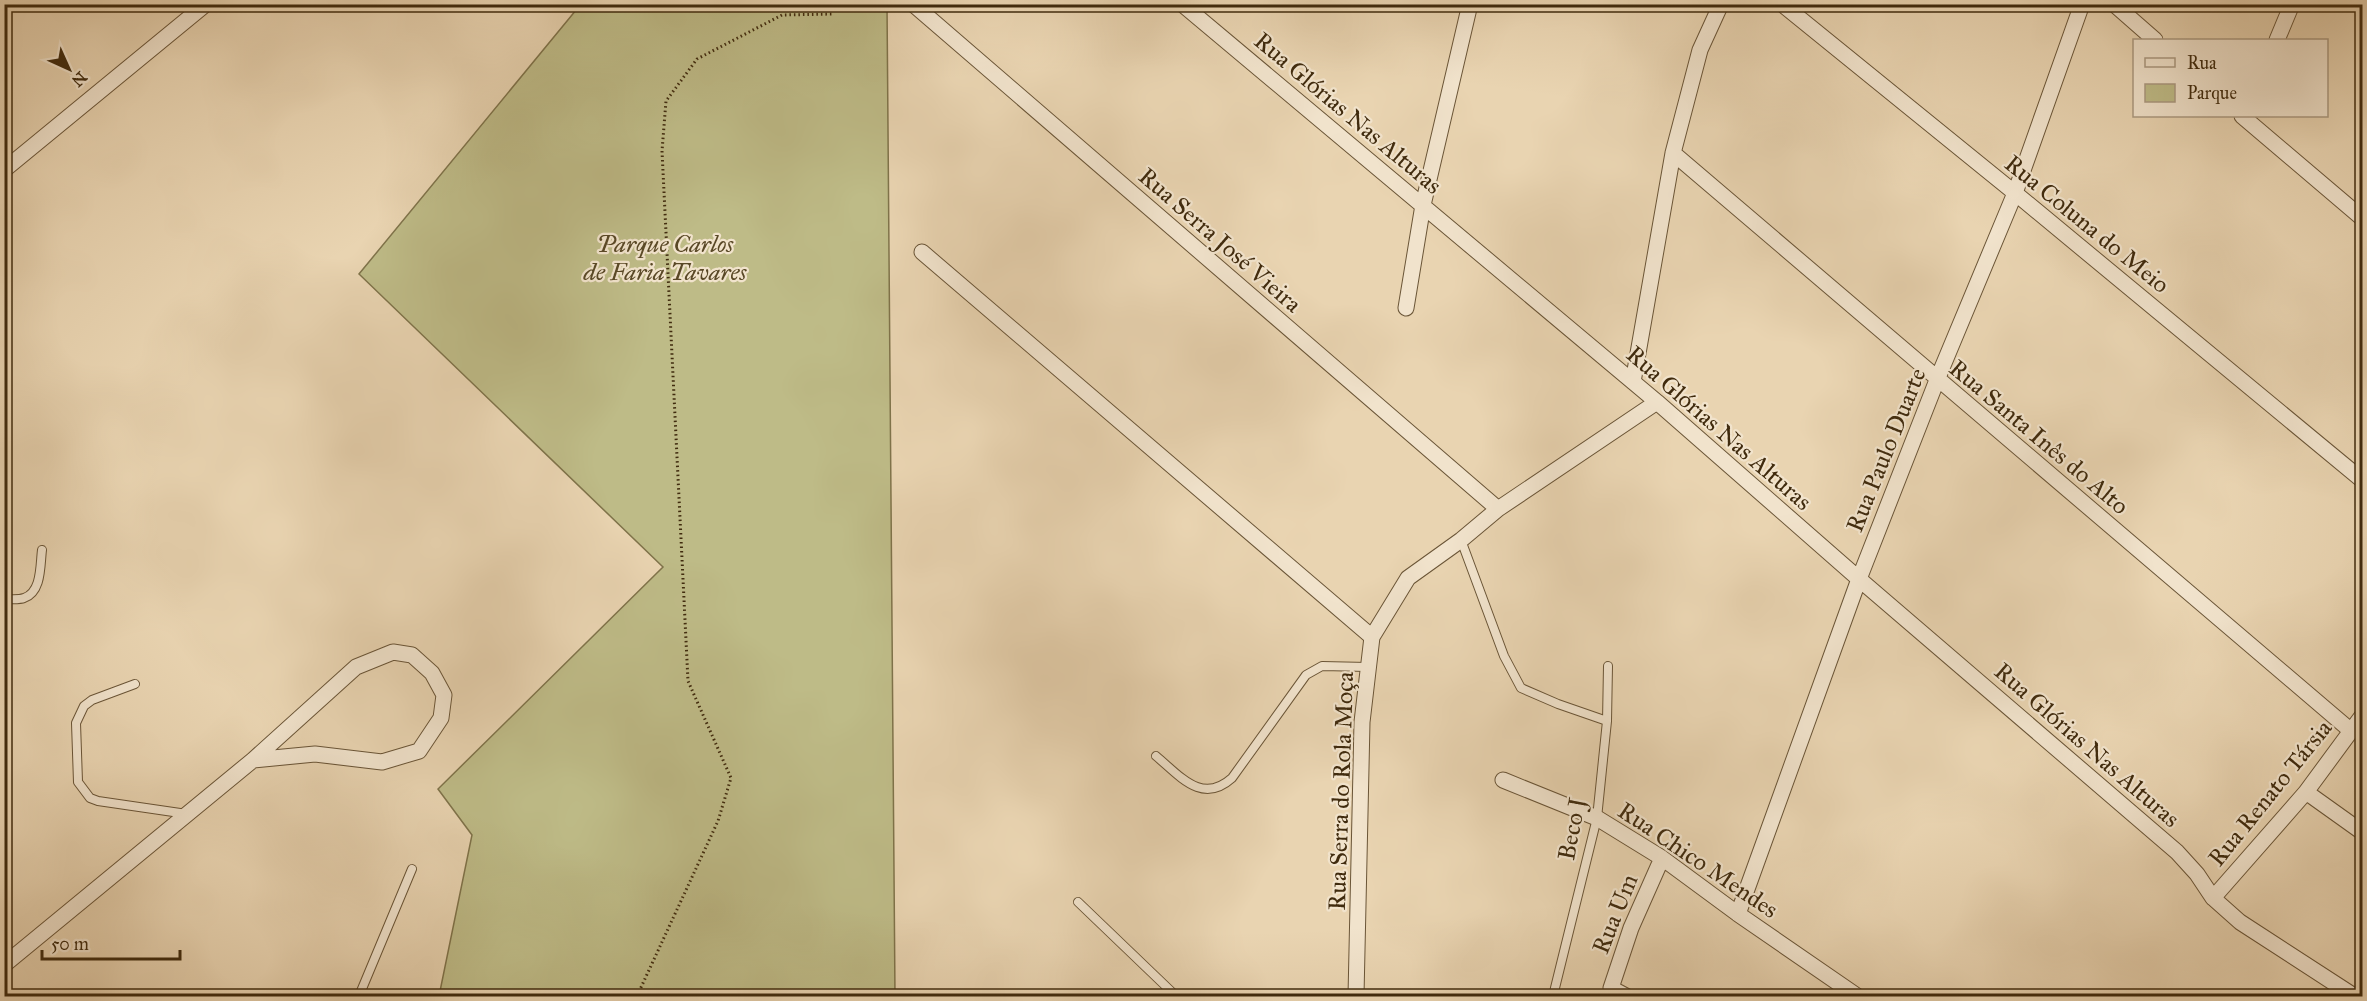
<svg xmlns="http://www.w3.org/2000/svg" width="2367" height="1001" font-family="'IM FELL Great Primer',serif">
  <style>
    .green { fill: #bebb87; stroke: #7f734a; stroke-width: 1.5 }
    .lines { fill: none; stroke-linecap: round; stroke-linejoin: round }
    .lane-casing { stroke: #6a5537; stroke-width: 10 }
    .street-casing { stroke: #6a5537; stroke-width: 17 }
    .path { stroke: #402b0e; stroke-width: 3; stroke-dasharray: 1.5 3; stroke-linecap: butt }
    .lane { stroke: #f1e3cc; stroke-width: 8 }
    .street { stroke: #f1e3cc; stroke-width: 15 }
    .labels { text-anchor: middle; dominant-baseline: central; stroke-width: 4.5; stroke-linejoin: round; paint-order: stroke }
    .street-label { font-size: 24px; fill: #402b0e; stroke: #f1e3cc }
    .park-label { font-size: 24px; font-style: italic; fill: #594826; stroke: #f1e3cc }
  </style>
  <rect width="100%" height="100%" fill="#e9d4b1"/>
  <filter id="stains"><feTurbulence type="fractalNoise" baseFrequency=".00333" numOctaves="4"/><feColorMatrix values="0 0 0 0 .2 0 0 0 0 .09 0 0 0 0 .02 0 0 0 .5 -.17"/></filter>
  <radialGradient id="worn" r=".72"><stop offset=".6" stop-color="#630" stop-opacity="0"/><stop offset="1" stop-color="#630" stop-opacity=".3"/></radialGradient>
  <path class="green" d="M581,4l306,1 8,991h-456l33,-161 -34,-46 225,-222 -304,-293z"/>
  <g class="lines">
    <defs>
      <path id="lane" d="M1461,540l43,116 17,32 37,16 49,17
        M4,599c6,0 15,1 20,-1 18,-6 16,-33 18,-48
        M135,684l-43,16 -8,6 -8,17 2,59 12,16 8,3 89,13
        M1156,756c24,20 46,49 76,22l74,-103 16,-9 46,1
        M1078,902l98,94
        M359,996l53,-127
        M1553,996l44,-178 10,-97 1,-55"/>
      <path id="street" d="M913,4l585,505
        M1182,4l475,398 202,177 318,273 20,22 16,24 27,24 114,74
        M1782,4l233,189 347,287
        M2114,4l41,36
        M2277,40l15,-36
        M2242,116l120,102
        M1673,153l677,577
        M4,170l202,-166
        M922,252l450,385
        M1406,308l17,-103 47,-201
        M1633,382l40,-229 27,-103 21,-46
        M1503,780l94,38 65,40 76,56 119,82
        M2306,792l56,40
        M2213,898l93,-106 56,-76
        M1738,914l121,-335 78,-199 78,-187 67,-189
        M4,965l249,-205 103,-93 37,-15 19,3 20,18 12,22 -3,23 -22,33 -37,11 -67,-8 -62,6
        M1356,996l6,-274 10,-85 36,-59 53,-38 37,-31 159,-107
        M1626,996l-15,-8 20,-60 31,-70"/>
    </defs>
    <use href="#lane" class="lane-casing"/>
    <use href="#street" class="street-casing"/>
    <path class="path" d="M637,996l81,-175 13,-43 -43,-97 -26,-530 4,-50 31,-42 85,-44 51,-1"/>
    <use href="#lane" class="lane"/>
    <use href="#street" class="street"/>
  </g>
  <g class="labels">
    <g class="street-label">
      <text transform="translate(1348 113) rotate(40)">Rua Glórias Nas Alturas</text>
      <text transform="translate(2087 224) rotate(39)">Rua Coluna do Meio</text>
      <text transform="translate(1220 240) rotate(41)">Rua Serra José Vieira</text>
      <text transform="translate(1719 428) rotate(41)">Rua Glórias Nas Alturas</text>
      <text transform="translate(2039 437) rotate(40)">Rua Santa Inês do Alto</text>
      <text transform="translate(1886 450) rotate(-68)">Rua Paulo Duarte</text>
      <text transform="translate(2087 745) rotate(41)">Rua Glórias Nas Alturas</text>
      <text transform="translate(1341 791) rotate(-88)">Rua Serra do Rola Moça</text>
      <text transform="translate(2270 793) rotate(-51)">Rua Renato Társia</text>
      <text transform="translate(1572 829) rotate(-79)">Beco J</text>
      <text transform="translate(1698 860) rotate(34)">Rua Chico Mendes</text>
      <text transform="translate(1615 914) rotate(-68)">Rua Um</text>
    </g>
    <g class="park-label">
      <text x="665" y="244">Parque Carlos<tspan x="665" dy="28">de Faria Tavares</tspan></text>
    </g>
  </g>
  <rect width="2367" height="1001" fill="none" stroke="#e9d4b1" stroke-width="24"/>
  <rect x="6" y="6" width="2355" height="989" fill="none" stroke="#402b0e" stroke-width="3"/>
  <rect x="12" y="12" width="2343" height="977" fill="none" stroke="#402b0e" stroke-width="1.5"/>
  <rect x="2133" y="39" width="195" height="78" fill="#f1e3cc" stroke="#aa9980" stroke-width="1.5"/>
  <rect x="2145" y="58" width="30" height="9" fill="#f1e3cc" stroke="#aa9980" stroke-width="1.5"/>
  <text x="2187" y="69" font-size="18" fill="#402b0e">Rua</text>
  <rect x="2145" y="84" width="30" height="18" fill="#bebb87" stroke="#aa9980" stroke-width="1.5"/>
  <text x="2187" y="99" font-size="18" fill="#402b0e">Parque</text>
  <g transform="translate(69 69) rotate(135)" stroke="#f1e3cc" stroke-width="4.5" paint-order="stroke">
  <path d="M0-4.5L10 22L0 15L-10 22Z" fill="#402b0e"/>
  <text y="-9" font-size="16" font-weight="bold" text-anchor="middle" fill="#402b0e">N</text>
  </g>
  <path d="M42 950v9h138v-9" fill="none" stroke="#402b0e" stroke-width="3"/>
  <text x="51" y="950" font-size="18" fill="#402b0e" stroke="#f1e3cc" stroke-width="4.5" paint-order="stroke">50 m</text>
  <rect width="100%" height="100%" filter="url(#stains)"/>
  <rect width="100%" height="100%" fill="url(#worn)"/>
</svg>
